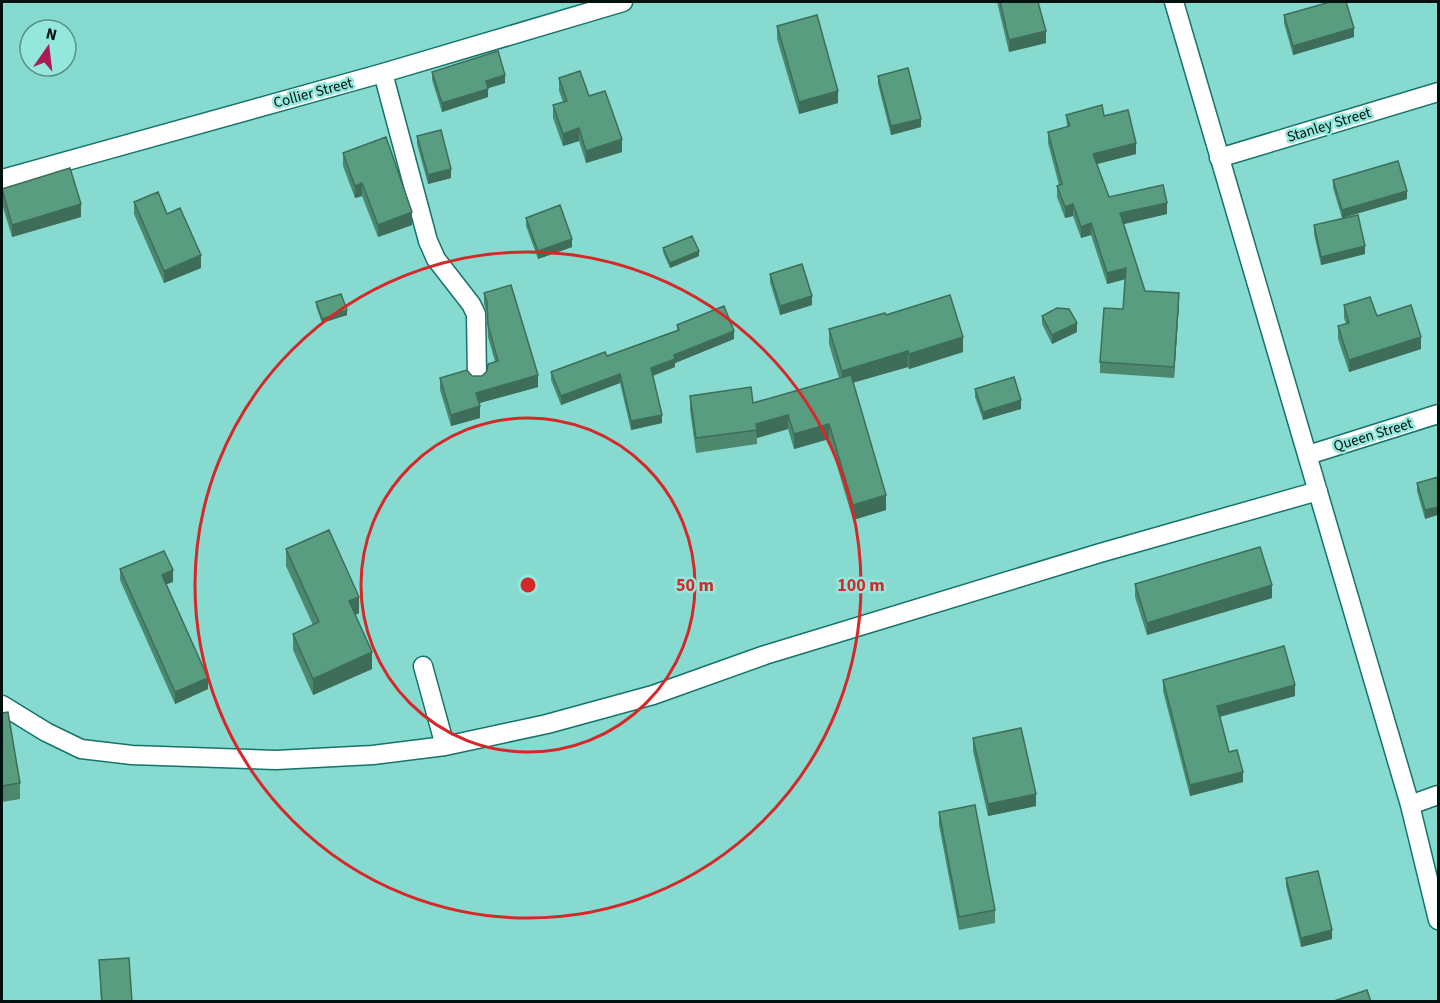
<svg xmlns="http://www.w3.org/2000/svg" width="1440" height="1003" font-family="'Source Sans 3',sans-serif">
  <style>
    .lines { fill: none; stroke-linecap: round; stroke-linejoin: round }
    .street-casing { stroke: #15736a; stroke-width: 21 }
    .street { stroke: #fff; stroke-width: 18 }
    .wall { fill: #4d876e }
    .shaded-wall { fill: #3e6e5a }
    .building { fill: #599d80; stroke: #3e6e5a; stroke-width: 1.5 }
    .ring { fill: none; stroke: #d62828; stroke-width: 3 }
    .labels { text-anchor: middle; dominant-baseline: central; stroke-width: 5; stroke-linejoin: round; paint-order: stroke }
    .street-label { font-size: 15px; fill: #00120f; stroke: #94e7dc }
    .centre { fill: #d62828; stroke: #94e7dc; stroke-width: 3 }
    .ring-label { font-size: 18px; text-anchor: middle; font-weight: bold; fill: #d62828; stroke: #94e7dc; stroke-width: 5; stroke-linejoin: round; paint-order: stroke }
  </style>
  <rect width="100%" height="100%" fill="#87dacf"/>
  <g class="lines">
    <defs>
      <path id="street" d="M1174,2l236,803 28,115
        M383,73l45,168 8,18 35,45 5,10 1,63
        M1219,158l219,-66
        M2,179l381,-106 240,-71
        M1308,455l130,-41
        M423,666l22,80 102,-22 106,-29 112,-40 335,-102 218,-62
        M2,705l44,27 35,17 51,6 144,5 97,-5 72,-9
        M1410,805l28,-10"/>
    </defs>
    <use href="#street" class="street-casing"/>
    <use href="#street" class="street"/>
  </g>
  <path class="wall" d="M997,2h41l8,41 -37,9z
    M1284,15l70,22 -61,18 -9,-32z
    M777,26l61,77 -39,11 -22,-75z
    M432,72l73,11 -17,5v9l-46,15 -10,-32z
    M878,76l43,51 -30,8 -13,-51z
    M559,78l30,18 33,56 -36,11 -7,-22 -16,5 -10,-28v-13l10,-3 -4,-11z
    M1066,115l38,1 32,38 -39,10 12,33 58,17 -44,10 22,67 34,13 -5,74 -74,-5v-11l23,-53 2,-30 -18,5 -16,-49 -10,3 -8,-22 -8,2 -8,-21v-11l2,-1 -11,-42v-11l19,-5z
    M417,136l34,42 -23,6 -11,-40z
    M343,153l69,72 -34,12 -16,-41 -7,2 -12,-32z
    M1333,180l74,19 -65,19 -9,-30z
    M2,189l79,28 -69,20 -10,-33z
    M134,202l33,12 34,54 -37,15 -30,-69z
    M526,218l46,29 -34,12 -12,-33z
    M1314,225l51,29 -44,11 -7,-31z
    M663,248l36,8 -29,12 -7,-16z
    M770,274l42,31 -32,10 -10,-33z
    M484,293l54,94 -59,16 1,15 -29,8 -11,-36v-12l42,-2 13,-14 -7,-25 -1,-24 -3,-9z
    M316,302l31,13 -25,8 -6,-17z
    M1344,305l33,11 44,33 -72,23 -11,-33v-13l8,-2 -2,-6z
    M886,315l77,37 -54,17 -1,-2 -55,15 33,128 -33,10 -24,-81 -35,10 -6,-20 -31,9v6l-61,9 -6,-43v-14l63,7 86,-25 -10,-34v-15z
    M1042,316l35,16 -25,12 -10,-20z
    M677,325l57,14 -59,24v4l-22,9 9,47 -31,7 -11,-47 -59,22 -10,-25v-8l56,-16 70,-26z
    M975,389l46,20 -38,11 -8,-23z
    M1438,477l-13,42 -8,-28v-8z
    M286,549l73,64 -4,2 17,54 -59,26 -20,-45v-16l20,-9 -27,-59z
    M120,569l53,13 -7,2 42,105 -33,15 -55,-124z
    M1135,584l137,14 -125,37 -12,-38z
    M1163,680l132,16 -75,21 9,35 14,30 -53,14 -27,-105z
    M2,713l18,70v16l-18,3z
    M973,738l63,68 -48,10 -15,-65z
    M939,812l56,98v13l-36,7 -20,-105z
    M1286,878l46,61 -31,8 -15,-61z
    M99,960l33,42h-31z"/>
  <path class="shaded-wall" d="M1354,28v9l-61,18v-9z
    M1046,31v12l-37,9v-12z
    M505,75v8l-19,6v-8z
    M488,89v8l-46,15v-9z
    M838,91v12l-39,11v-12z
    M921,119v8l-30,8v-9z
    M579,128v13l-16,5v-12z
    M622,139v13l-36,11v-12z
    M1136,143v11l-43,11v-11z
    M451,169v9l-23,6v-9z
    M362,183v13l-7,2v-12z
    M1407,191v8l-65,19v-8z
    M1167,203v11l-47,11v-12z
    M81,204v13l-69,20v-12z
    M1073,204v12l-8,2v-11z
    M412,212v13l-34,12v-12z
    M1091,223v12l-10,3v-11z
    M572,239v8l-34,12v-8z
    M1365,246v8l-44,11v-8z
    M699,251v5l-29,12v-5z
    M201,255v13l-37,15v-12z
    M1126,268v11l-19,5v-11z
    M1179,293v11l-5,74v-11z
    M812,296v9l-32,10v-9z
    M347,310v5l-25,8v-4z
    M1077,323v9l-25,12v-9z
    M734,331v8l-59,24v4l-24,9v-8l23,-13z
    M963,337v15l-54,17v-15z
    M1421,337v12l-72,23v-12z
    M908,351v16l-66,19v-15z
    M620,374v9l-59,22v-9z
    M538,375v12l-62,17v-11z
    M1021,400v9l-38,11v-8z
    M480,406v12l-29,8v-11z
    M662,415v8l-31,7v-9z
    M788,415v14l-31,9 -1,-14z
    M829,424v15l-35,10v-15z
    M886,495v15l-33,10v-15z
    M1438,507v8l-13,4v-9z
    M173,570v12l-11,4v-11z
    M1272,585v13l-125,37v-12z
    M359,597v16l-10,5v-17z
    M372,652v17l-59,26v-16z
    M208,678v11l-33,15v-12z
    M1295,685v11l-78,21v-11z
    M1243,772v10l-53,14v-11z
    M1036,794v12l-48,10v-12z
    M1332,930v9l-31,8v-9z"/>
  <path class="building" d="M1000,2h38l8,29 -37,9z
    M1330,2h16l8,26 -61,18 -9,-31z
    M817,15l21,76 -39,11 -22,-76z
    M498,51l7,24 -19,6 2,8 -46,14 -10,-31z
    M908,68l13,51 -30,7 -13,-50z
    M580,71l9,25 16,-5 17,48 -36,12 -7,-23 -16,6 -10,-29 14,-4 -8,-23z
    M1102,105l2,11 24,-6 8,33 -43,11 16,43 54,-12 4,18 -47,10 25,78 34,2 -5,74 -74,-5 4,-54 19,1 3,-41 -19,5 -16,-50 -10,4 -8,-23 -8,3 -8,-21 5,-2 -14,-52 22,-6 -4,-11z
    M441,130l10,39 -23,6 -11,-39z
    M386,137l26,75 -34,13 -16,-42 -7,3 -12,-33z
    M1398,161l9,30 -65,19 -9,-30z
    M70,168l11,36 -69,21 -10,-36z
    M158,192l9,22 13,-6 21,47 -37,16 -30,-69z
    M560,205l12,34 -34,12 -12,-33z
    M1358,215l7,31 -44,11 -7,-32z
    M692,236l7,15 -29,12 -7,-15z
    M802,264l10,32 -32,10 -10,-32z
    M511,285l27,90 -62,18 4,13 -29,9 -11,-37 27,-8 5,6h10l5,-5 1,-7 10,-3 -10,-36 -1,-23 -3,-9z
    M341,294l6,16 -25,9 -6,-17z
    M950,295l13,42 -54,17 -1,-3 -66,20 -13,-42 56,-16 1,2z
    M1370,297l7,19 34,-11 10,32 -72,23 -11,-34 11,-3 -5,-18z
    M724,306l10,25 -60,24 1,4 -24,9 11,47 -31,6 -11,-47 -59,22 -10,-24 54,-20 2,4 72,-26 -2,-5z
    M1057,308l12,1 8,14 -25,12 -10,-19z
    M851,375l35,120 -33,10 -24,-81 -35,10 -6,-19 -32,9 1,6 -61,8 -6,-42 61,-9 2,16z
    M1014,377l7,23 -38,12 -8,-23z
    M1438,477v30l-13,3 -8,-27z
    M329,530l30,67 -10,4 23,51 -59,27 -20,-45 26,-12 -33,-73z
    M1260,547l12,38 -125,38 -12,-39z
    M164,551l9,19 -11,5 46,103 -33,14 -55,-123z
    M1284,646l11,39 -78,21 12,46 8,-2 6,22 -53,13 -27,-105z
    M8,712l12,71 -18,3v-73z
    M1021,728l15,66 -48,10 -15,-66z
    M975,805l20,105 -36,7 -20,-105z
    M1318,871l14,59 -31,8 -15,-60z
    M129,958l3,44h-30l-3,-42z
    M1367,990l4,12h-40z"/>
  <g class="ring">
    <circle cx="528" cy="585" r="167"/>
    <circle cx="528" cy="585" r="333"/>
  </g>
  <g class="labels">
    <g class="street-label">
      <text transform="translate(313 93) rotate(-15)">Collier Street</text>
      <text transform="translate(1329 125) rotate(-17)">Stanley Street</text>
      <text transform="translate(1373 435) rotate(-17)">Queen Street</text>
    </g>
  </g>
  <circle cx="528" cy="585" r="9" class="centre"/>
  <g class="ring-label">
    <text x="695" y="591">50 m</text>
    <text x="861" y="591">100 m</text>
  </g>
  <rect width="1440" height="1003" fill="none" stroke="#00120f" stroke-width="6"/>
  <g transform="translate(48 48) rotate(14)"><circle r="28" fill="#94e7dc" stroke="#59928a" stroke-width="1.5"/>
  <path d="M0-4.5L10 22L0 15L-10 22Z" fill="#ac1b53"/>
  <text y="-9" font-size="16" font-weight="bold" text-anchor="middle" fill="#00120f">N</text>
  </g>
</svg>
